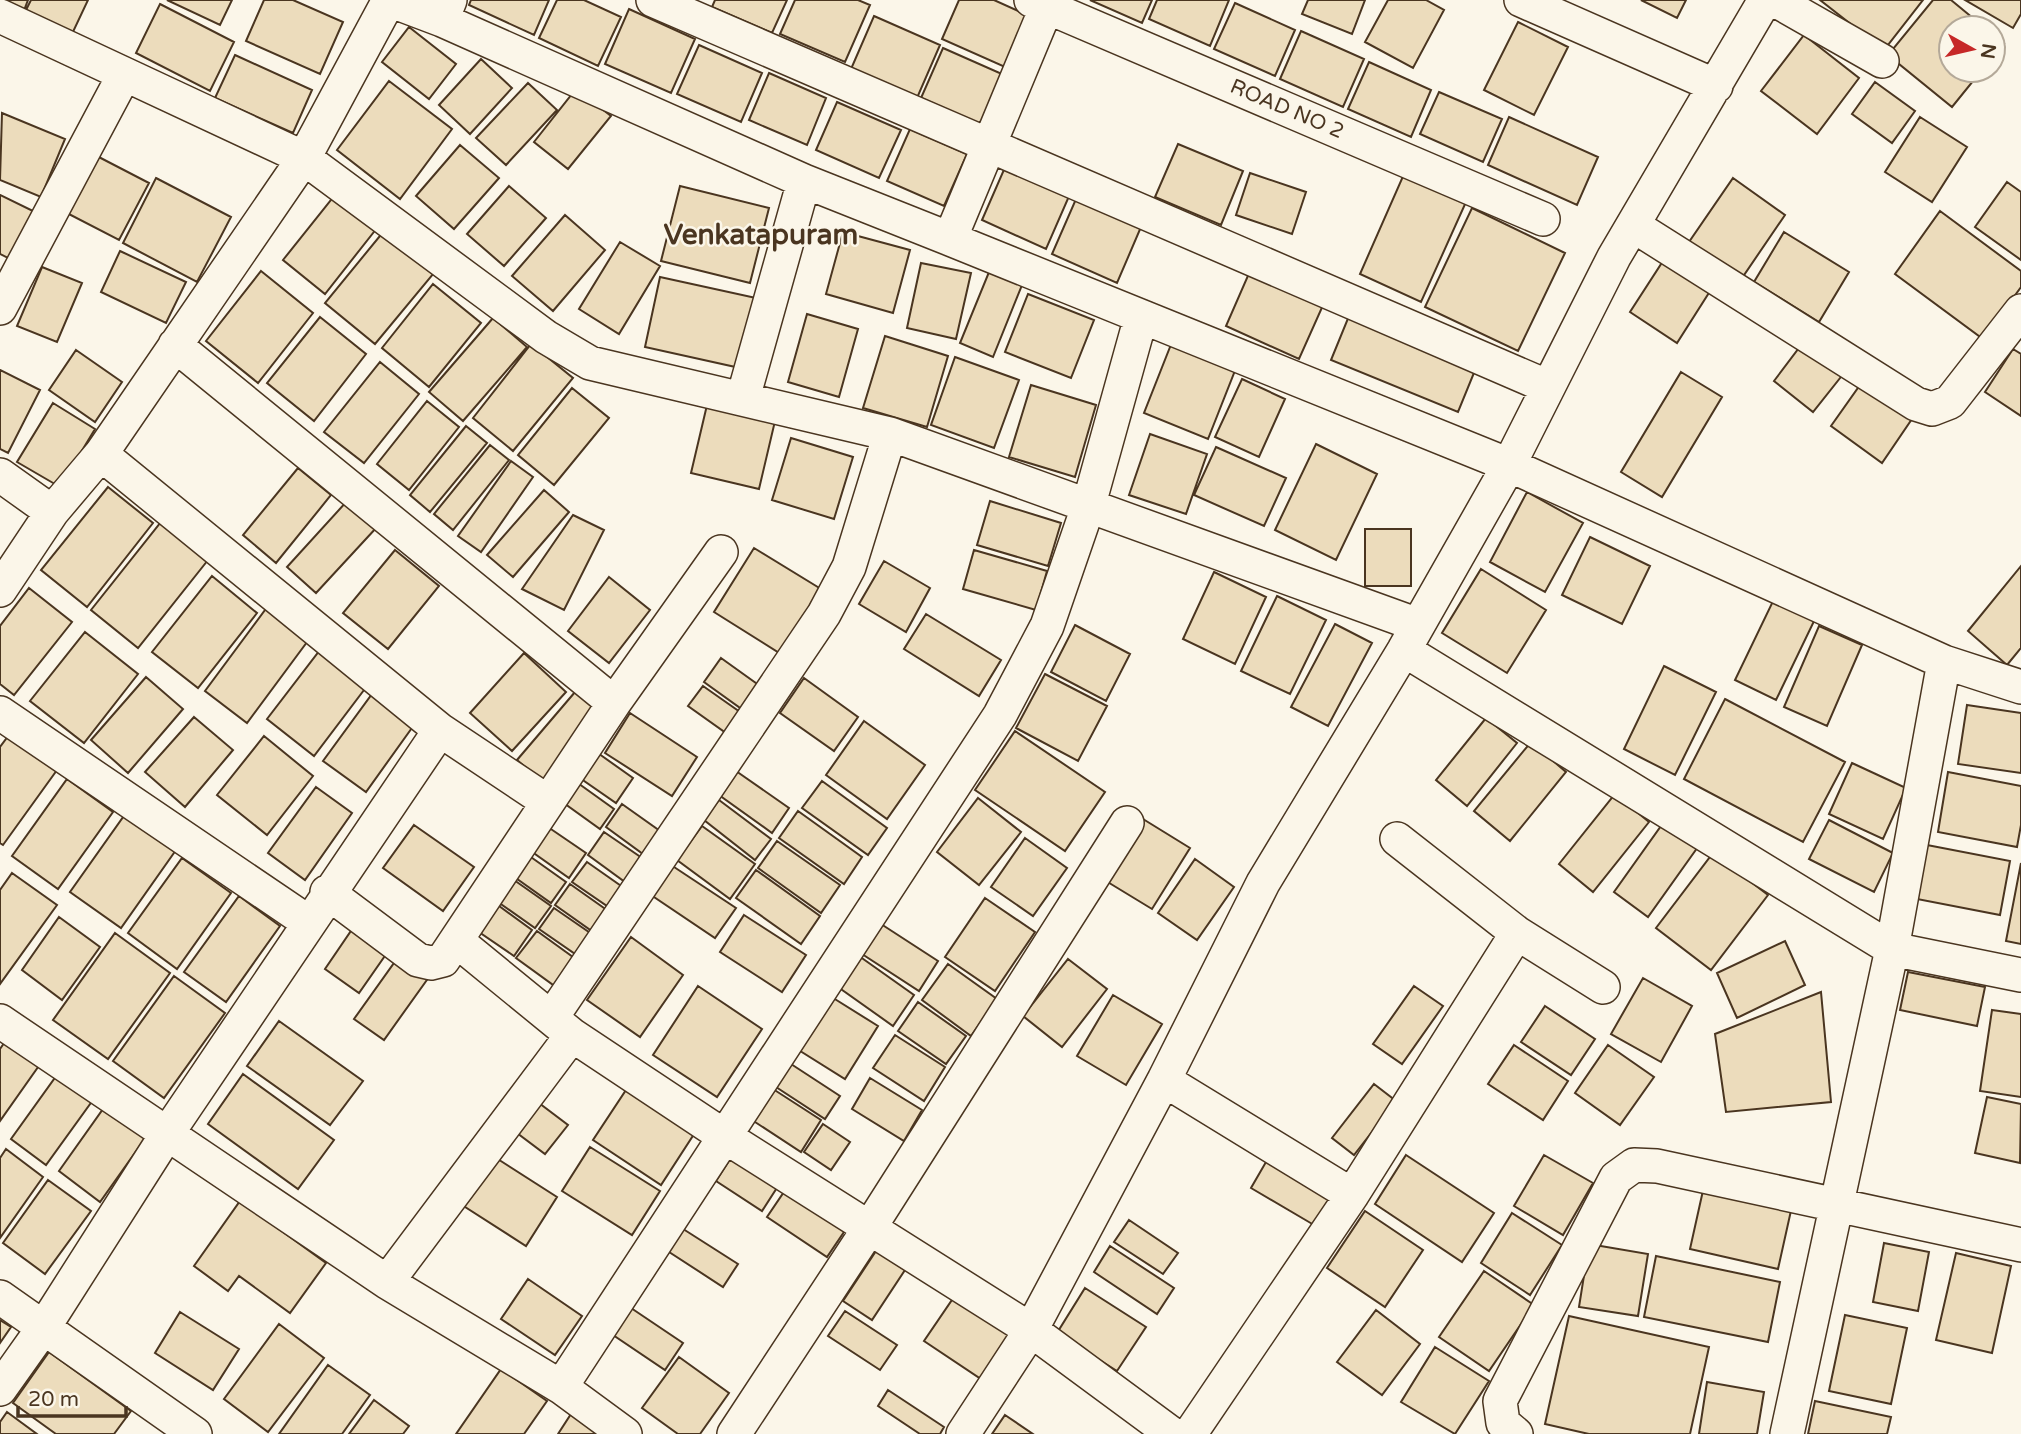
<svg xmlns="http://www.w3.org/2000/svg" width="2021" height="1434" font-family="'Varela Round',sans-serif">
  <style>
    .building { fill: #ecdcbc; stroke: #4a3520; stroke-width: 2 }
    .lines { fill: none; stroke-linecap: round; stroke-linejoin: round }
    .street-casing { stroke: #4a3520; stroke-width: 36 }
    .street { stroke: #fbf6e9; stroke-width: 33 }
    .labels { text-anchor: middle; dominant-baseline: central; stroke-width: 5; stroke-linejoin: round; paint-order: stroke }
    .street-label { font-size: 21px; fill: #4a3520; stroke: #fbf6e9 }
    .district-label { font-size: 28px; font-weight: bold; fill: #4a3520; stroke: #fbf6e9 }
  </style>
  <rect width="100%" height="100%" fill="#fbf6e9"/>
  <path class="building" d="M0,0h28l-5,13z
    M31,0h57l-16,34 -47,-22z
    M167,0h65l-12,25z
    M264,0h29l50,22 -23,52 -74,-33z
    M471,0h78l-15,35 -65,-30z
    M557,0h27l37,17 -23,49 -59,-28z
    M715,0h72l-15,33 -60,-26z
    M795,0h63l12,5 -25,57 -65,-28z
    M959,0h35l42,19 -22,52 -72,-32z
    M1090,0h62l-10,23z
    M1157,0h72l-19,46 -61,-27z
    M1308,0h57l-13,34 -50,-20z
    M1388,0h38l18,10 -31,58 -48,-26z
    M1641,0h45l-9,18z
    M1820,0h103l-39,50z
    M1933,0h18l34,28h-34v42h31l-30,37 -64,-52z
    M1965,0h56v14l-8,14z
    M1235,3l60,27 -20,46 -61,-27z
    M160,4l74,38 -24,49 -74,-38z
    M629,9l66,30 -24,54 -66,-29z
    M874,16l66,29 -23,53 -66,-29z
    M1518,22l50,25 -34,68 -50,-25z
    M409,27l47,37 -27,35 -47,-37z
    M1301,31l63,28 -21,48 -63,-28z
    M1804,35l55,43 -42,56 -56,-43z
    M1993,35l11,9 -11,13z
    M699,45l63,28 -21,49 -64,-28z
    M943,48l68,30 -22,50 -68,-30z
    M235,55l77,35 -19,43 -78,-35z
    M481,59l31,29 -42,46 -31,-29z
    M1369,62l62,28 -20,47 -63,-28z
    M769,73l57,25 -19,47 -58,-25z
    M389,81l63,48 -52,70 -63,-49z
    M1875,82l40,29 -23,32 -40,-29z
    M528,83l29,27 -51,55 -30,-27z
    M576,89l35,27 -43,53 -34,-27z
    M1439,92l63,27 -19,43 -63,-28z
    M837,102l64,28 -22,48 -63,-28z
    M2,113l63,26 -24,58 -41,-17z
    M1509,117l89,40 -21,48 -89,-40z
    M1920,117l47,30 -35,55 -47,-30z
    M910,129l57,25 -23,52 -57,-25z
    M1178,144l65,27 -22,54 -66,-28z
    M460,145l39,33 -45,51 -38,-33z
    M93,154l56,29 -30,57 -56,-29z
    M1006,165l64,29 -24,55 -64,-29z
    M1250,173l56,19 -14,42 -56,-19z
    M1404,174l62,28 -45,100 -61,-28z
    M156,178l75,39 -34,65 -74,-39z
    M1733,178l52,37 -43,63 -53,-36z
    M2007,182l14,10v68l-46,-33z
    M509,186l37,32 -42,48 -37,-32z
    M680,186l89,22 -19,75 -89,-22z
    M0,195l33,16 -23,48 -10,-5z
    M335,195l42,33 -52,66 -42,-34z
    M1076,199l65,28 -24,56 -65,-29z
    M1472,208l93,45 -47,98 -93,-44z
    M1940,211l81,60v16l-38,52 -88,-65z
    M565,215l40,35 -52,61 -41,-35z
    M384,231l50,42 -59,71 -50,-41z
    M843,232l67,18 -17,63 -67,-19z
    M1784,232l65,40 -30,50 -65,-40z
    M620,242l40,24 -41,68 -40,-25z
    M120,251l66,31 -20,41 -65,-31z
    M1665,258l47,30 -35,55 -47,-31z
    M921,263l50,10 -15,66 -49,-11z
    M42,267l40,16 -25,59 -40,-16z
    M261,271l52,42 -55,70 -52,-42z
    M1250,271l74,32 -25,56 -73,-33z
    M989,272l33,13 -29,72 -33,-14z
    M660,277l96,21 -16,70 -95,-21z
    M433,284l48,39 -52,64 -47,-39z
    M1028,294l66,26 -23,58 -66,-26z
    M1351,311l127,52 -20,49 -127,-52z
    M807,314l51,15 -19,68 -51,-15z
    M320,317l46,37 -52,67 -47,-38z
    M493,318l34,29 -64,74 -34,-29z
    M885,336l63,20 -21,71 -64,-19z
    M1808,336l40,32 -35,44 -39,-31z
    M1172,342l64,26 -28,71 -64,-26z
    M531,344l42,34 -60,73 -40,-33z
    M2013,349l8,5v62l-36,-24z
    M76,350l46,32 -27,40 -46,-32z
    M955,357l64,23 -25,68 -63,-23z
    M380,362l39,32 -55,69 -40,-31z
    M0,370l40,20 -32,63 -8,-4z
    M1681,372l41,25 -60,100 -41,-25z
    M1865,378l51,35 -34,50 -51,-37z
    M1242,379l43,20 -26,58 -44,-20z
    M1031,385l65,20 -21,72 -66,-20z
    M572,388l37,30 -55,67 -36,-30z
    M427,401l32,26 -50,63 -32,-26z
    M53,403l42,26 -35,58 -43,-25z
    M707,405l68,16 -16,68 -68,-16z
    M466,426l21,17 -57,69 -20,-17z
    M1150,434l57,20 -21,60 -57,-19z
    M791,438l62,19 -19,62 -62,-19z
    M1316,444l61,30 -41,86 -61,-30z
    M490,445l19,15 -56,70 -19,-16z
    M1216,447l70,31 -22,48 -70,-31z
    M511,461l22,16 -52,75 -23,-16z
    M298,468l33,27 -55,68 -33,-28z
    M108,487l45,36 -66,84 -46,-37z
    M544,490l25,22 -56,65 -26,-22z
    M1527,492l56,31 -38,69 -55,-30z
    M348,500l29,27 -61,66 -29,-26z
    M990,501l71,22 -13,43 -71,-21z
    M573,515l31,15 -40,80 -42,-21z
    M161,522l47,38 -70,88 -47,-38z
    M1365,529h46v57h-46z
    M1590,537l60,29 -28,58 -60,-29z
    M754,548l67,41 -40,65 -67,-42z
    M395,550l44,36 -51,63 -45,-36z
    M974,550l73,21 -11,39 -73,-21z
    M884,561l46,27 -24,44 -47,-28z
    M2021,566v82l-14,17 -39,-34z
    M1481,569l65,41 -39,63 -65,-40z
    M1214,572l52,25 -31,67 -52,-25z
    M212,576l45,37 -59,75 -46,-36z
    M609,577l41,33 -41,53 -41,-32z
    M29,588l43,34 -58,73 -14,-11v-58z
    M1277,596l49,24 -36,74 -49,-23z
    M1775,597l41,20 -40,83 -41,-20z
    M268,606l42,32 -63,85 -42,-32z
    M926,614l75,46 -22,36 -75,-47z
    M1335,624l37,19 -44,83 -37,-19z
    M1075,625l55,29 -24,47 -55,-29z
    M1819,626l43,19 -35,81 -43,-19z
    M85,632l53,42 -54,69 -54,-42z
    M320,650l47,36 -53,70 -47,-37z
    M524,653l42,39 -54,59 -42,-38z
    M721,658l39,28 -17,24 -39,-28z
    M1664,666l52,26 -41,83 -51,-26z
    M1045,674l62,32 -29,55 -62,-33z
    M146,677l37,32 -55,64 -37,-33z
    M804,678l54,39 -24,34 -54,-38z
    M581,685l27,22 -64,76 -27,-23z
    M703,686l37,26 -14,21 -38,-27z
    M372,694l42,31 -48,67 -43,-31z
    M1725,699l120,63 -42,80 -119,-63z
    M1967,705l54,8v60l-63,-9z
    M630,713l67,44 -25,39 -67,-43z
    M194,717l39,33 -48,57 -40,-35z
    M1486,718l31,25 -50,63 -31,-26z
    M864,721l61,44 -38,54 -61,-44z
    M1015,731l90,61 -40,59 -90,-61z
    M9,735l48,35 -54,75 -3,-2v-96z
    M264,736l49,40 -46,59 -50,-40z
    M1531,742l35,30 -56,69 -36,-30z
    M595,751l38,27 -17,25 -39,-27z
    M1852,763l54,25 -23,51 -54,-25z
    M736,771l53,37 -17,25 -53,-38z
    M1948,772l73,14v39l-4,22 -79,-15z
    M67,779l46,33 -55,77 -46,-33z
    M575,781l39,28 -14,20 -39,-28z
    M822,781l65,47 -19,27 -66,-47z
    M316,787l36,26 -47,67 -37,-27z
    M1615,794l34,28 -56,70 -34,-28z
    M978,798l43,34 -42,53 -42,-33z
    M719,800l52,39 -16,21 -51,-40z
    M622,804l38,27 -17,23 -37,-27z
    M798,811l64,46 -18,27 -65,-46z
    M126,813l50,37 -55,78 -51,-36z
    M1143,819l47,29 -38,61 -46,-28z
    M1666,819l34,25 -52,73 -34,-25z
    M1829,820l64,33 -19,39 -65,-33z
    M414,825l60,42 -31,44 -60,-43z
    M545,825l41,28 -17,25 -41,-29z
    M702,826l53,38 -25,35 -53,-39z
    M604,832l38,26 -17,24 -37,-27z
    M1025,838l42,30 -34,48 -42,-29z
    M777,841l63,44 -19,28 -63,-45z
    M1927,845l83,16 -10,54 -83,-16z
    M1713,853l55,42 -57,75 -55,-42z
    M528,855l38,27 -15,21 -38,-27z
    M182,858l49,35 -54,76 -49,-36z
    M1195,859l39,28 -37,53 -39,-27z
    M587,862l37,26 -14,20 -38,-26z
    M2021,863v81l-15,-3z
    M671,865l65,43 -21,30 -64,-43z
    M756,870l64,46 -19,28 -65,-46z
    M12,873l45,32 -57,79v-94z
    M514,880l37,26 -16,22 -37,-26z
    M570,884l41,29 -15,21 -41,-29z
    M239,896l41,30 -54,76 -42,-30z
    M985,898l50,34 -40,59 -50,-34z
    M495,903l37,27 -18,26 -38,-26z
    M554,908l42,29 -15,21 -42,-29z
    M744,915l62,40 -24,37 -62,-40z
    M59,917l41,30 -38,53 -40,-30z
    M881,924l57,37 -19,30 -57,-37z
    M355,925l34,25 -30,43 -34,-24z
    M537,931l40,29 -21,27 -40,-29z
    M115,933l55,40 -62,86 -55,-39z
    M631,937l52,38 -43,62 -53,-37z
    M1785,941l20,44 -68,33 -20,-45z
    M399,956l30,21 -45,63 -30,-21z
    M859,956l55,39 -21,31 -55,-39z
    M1068,959l39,30 -45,58 -39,-31z
    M948,964l49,35 -26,37 -49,-36z
    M1908,972l77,15 -8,39 -77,-16z
    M174,976l51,37 -61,85 -51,-37z
    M1643,978l49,28 -31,56 -50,-28z
    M698,986l64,43 -45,68 -64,-42z
    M1414,986l29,20 -41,58 -29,-20z
    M1821,992l10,110 -105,10 -11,-78z
    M1113,995l49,29 -36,61 -49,-29z
    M830,996l48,30 -33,53 -48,-30z
    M918,1002l48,34 -20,28 -48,-33z
    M1545,1006l50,33 -24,36 -50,-33z
    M1992,1010l29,4v83l-41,-6z
    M279,1021l84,60 -33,44 -83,-59z
    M895,1035l50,32 -21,34 -51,-33z
    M9,1036l34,24 -43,61v-72z
    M1514,1045l54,36 -25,39 -55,-36z
    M1608,1045l46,32 -34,48 -45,-32z
    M791,1064l49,32 -15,23 -49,-32z
    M62,1068l36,25 -52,72 -35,-26z
    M243,1074l91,66 -36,49 -90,-65z
    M870,1078l52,32 -18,31 -52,-32z
    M1374,1084l22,17 -42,54 -22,-17z
    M628,1087l68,44 -35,54 -68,-45z
    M773,1089l48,31 -20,32 -49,-32z
    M531,1097l37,28 -23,29 -36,-27z
    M1987,1097l34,7 -1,59 -45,-10z
    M108,1102l41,31 -49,69 -41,-31z
    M823,1124l27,18 -19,28 -27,-18z
    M590,1147l70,44 -28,44 -70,-44z
    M6,1149l37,28 -43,61v-80z
    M734,1153l46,30 -18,28 -46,-30z
    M1270,1155l63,37 -19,33 -63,-37z
    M1406,1155l88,58 -32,49 -87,-58z
    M1544,1155l49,28 -30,52 -49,-29z
    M493,1156l64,41 -31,49 -64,-41z
    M48,1180l43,31 -46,63 -42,-31z
    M788,1186l60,40 -21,31 -60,-40z
    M1704,1186l88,20 -14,63 -88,-20z
    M240,1201l86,62 -36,50 -51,-37 -11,15 -34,-25z
    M1365,1211l58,39 -38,57 -58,-39z
    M1512,1213l50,32 -32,50 -49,-32z
    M1129,1220l49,33 -15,21 -49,-32z
    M680,1227l58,37 -15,23 -57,-37z
    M1884,1243l45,9 -11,59 -45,-9z
    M1589,1244l59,10 -10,62 -59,-9z
    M1110,1246l64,42 -17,26 -63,-42z
    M876,1251l29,19 -33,50 -29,-19z
    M1956,1253l55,13 -19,87 -56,-13z
    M1656,1256l124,26 -12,60 -124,-25z
    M1484,1271l50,34 -45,66 -50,-34z
    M528,1279l54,37 -27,39 -54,-36z
    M1085,1288l61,39 -29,44 -60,-38z
    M954,1297l56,38 -29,44 -57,-38z
    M631,1308l52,35 -18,27 -52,-35z
    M1376,1310l44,34 -38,51 -45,-33z
    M845,1311l52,34 -17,25 -52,-34z
    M180,1312l59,37 -26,41 -58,-37z
    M1845,1315l62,13 -16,76 -62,-13z
    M1569,1316l140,31 -19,87h-101l-44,-10z
    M0,1320l11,7 -11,16z
    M279,1324l45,34 -56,74 -44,-33z
    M1435,1347l54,34 -34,53 -54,-32z
    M49,1352l82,59 -17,23h-58l-43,-31z
    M679,1357l50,36 -29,41h-22l-36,-26z
    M328,1365l42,30 -28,39h-63z
    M501,1369l46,32 -23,33h-68z
    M1707,1382l57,10 -7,42h-58z
    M888,1390l56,37 -4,7h-20l-42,-28z
    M374,1400l35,26 -6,8h-54z
    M1815,1401l76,16 -4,17h-79z
    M7,1412l30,22h-37v-12z
    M571,1414l27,18 -1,2h-39z
    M1005,1415l28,19h-41z"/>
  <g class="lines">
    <defs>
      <path id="street" d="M389,0l53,20 8,-20
        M653,0l893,386
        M1031,0l512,219
        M1521,0l195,86
        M1775,0l107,61
        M1047,6l-97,233 559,226 435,197 77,25
        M0,16l304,142 242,179 44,26 300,71 528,191
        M442,20l362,161 -61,217
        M804,181l146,58
        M1634,226l282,178 16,5 18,-7 71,-91
        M0,308l124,-233
        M175,345l439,358
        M101,454l339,276 108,72
        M0,475l52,37
        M0,590l52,-78 49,-58 203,-296 85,-158
        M1404,650l488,299 129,26
        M0,713l308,209
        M1397,839l120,94 86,54
        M327,892l91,68 13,3 12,-3 171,-257 107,-151
        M457,941l115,94 152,101 307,194 141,104
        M552,1017l272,-403 25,-47 41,-133
        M0,1021l387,261 174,105 64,47
        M1164,1080l188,115
        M387,1282l185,-247
        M0,1297l195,137
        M561,1387l439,-672 47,-89 42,-122 52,-187
        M0,1389l44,-62 123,-193 273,-404
        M734,1434l136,-207 257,-404
        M963,1434l68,-104 133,-250 99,-197 141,-233 105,-185 105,-208 151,-257
        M1190,1434l162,-239 165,-262
        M1516,1434l-13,-11 -3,-22 116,-223 18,-13 23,1 364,79
        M1787,1434l105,-485 52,-287"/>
    </defs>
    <use href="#street" class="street-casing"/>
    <use href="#street" class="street"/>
  </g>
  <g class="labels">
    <g class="street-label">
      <text transform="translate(1287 109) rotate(23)">ROAD NO 2</text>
    </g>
    <g class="district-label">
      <text x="761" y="235">Venkatapuram</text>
    </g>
  </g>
  <g transform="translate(1972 49) rotate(98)"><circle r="33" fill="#fbf6e9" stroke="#b4a999" stroke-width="2"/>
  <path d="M0-5L12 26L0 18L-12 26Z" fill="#c62828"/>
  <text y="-10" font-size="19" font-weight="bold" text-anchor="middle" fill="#4a3520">N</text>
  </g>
  <path d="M18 1406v10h108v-10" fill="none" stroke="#4a3520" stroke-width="3.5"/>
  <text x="28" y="1406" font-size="21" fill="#4a3520" stroke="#fbf6e9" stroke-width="5" paint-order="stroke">20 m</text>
</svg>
